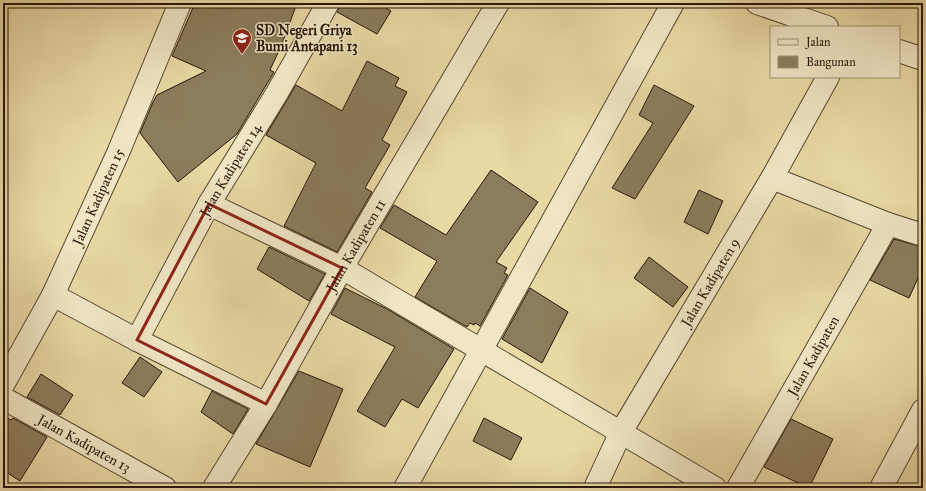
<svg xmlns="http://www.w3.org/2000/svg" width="926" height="491" font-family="'IM FELL Great Primer',serif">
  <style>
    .building { fill: #8b7c5b; stroke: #27170a }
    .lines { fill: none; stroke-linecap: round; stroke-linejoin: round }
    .minor-casing { stroke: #574831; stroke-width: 24 }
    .minor { stroke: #f0e6c4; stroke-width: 22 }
    .marked { fill: none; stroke: #8f2418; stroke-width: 3; stroke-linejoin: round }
    .labels { text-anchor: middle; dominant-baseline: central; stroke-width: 3; stroke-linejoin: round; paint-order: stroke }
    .poi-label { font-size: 14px; font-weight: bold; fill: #27170a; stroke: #f0e6c4; text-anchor: start }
    .street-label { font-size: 14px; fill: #27170a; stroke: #f0e6c4 }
  </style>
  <rect width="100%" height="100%" fill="#e8d9a5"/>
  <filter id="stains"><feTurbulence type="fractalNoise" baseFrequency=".005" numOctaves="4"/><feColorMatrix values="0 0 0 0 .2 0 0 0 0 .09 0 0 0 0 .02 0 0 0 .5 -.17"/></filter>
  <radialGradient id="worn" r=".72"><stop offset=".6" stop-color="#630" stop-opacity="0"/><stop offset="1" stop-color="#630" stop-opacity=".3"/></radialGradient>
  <path class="building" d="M195,3h102l-15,41 -12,26 4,2 -37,62 -59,48 -38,-49 13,-31 4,-7 49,-24 -34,-15z
    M340,3h38l13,8 -14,23 -40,-22z
    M367,61l32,17 -4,8 12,6 -25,48 8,5 -25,43 7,4 -35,60 -53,-26 32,-63 -50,-28 30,-50 46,26z
    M654,85l40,21 -59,93 -23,-11 41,-65 -14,-8z
    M491,170l47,32 -42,60 11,6 -3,5 4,2 -28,51 -5,-3 -1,2 -4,-2 -3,4 -52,-30 22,-36 -57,-33 14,-23 52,30z
    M699,190l24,11 -15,33 -24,-12z
    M894,239l29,8v20l-14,31 -39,-18z
    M269,247l56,27 -16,27 -52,-32z
    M649,257l39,30 -15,20 -39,-29z
    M345,288l42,21 67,40 -36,59 -16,-9 -17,28 -28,-16 38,-64 -64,-33z
    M530,288l38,24 -26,51 -40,-24z
    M140,357l22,15 -18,25 -22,-14z
    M299,371l44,18 -33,78 -54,-23z
    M41,374l32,21 -13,20 -33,-18z
    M212,391l36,18 -15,25 -32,-22z
    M3,415l8,5 2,-2 34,19 -27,44 -17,-11z
    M484,418l38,20 -11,22 -38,-19z
    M791,419l42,20 -24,49 -45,-21z"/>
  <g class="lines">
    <defs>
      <g id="minor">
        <path d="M757,3l70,24"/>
        <path d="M899,51l24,8"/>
        <path d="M772,178l116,46 35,11"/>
        <path d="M209,204l133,64 373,220"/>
        <path d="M53,295l84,45 129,64"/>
        <path id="s1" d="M137,340l72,-136 68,-111 51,-90"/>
        <path id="s2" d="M3,385l50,-90 65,-142 62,-150"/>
        <path id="s3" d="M3,398l162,90"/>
        <path id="s4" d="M214,488l52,-84 76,-136 156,-265"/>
        <path d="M405,488l268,-485"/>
        <path id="s5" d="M595,488l26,-56 151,-254 56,-101"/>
        <path id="s6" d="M738,488l150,-264"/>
        <path d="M881,488l42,-78"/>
      </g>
    </defs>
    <use href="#minor" class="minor-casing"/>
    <use href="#minor" class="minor"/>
  </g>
  <path class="marked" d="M209,204l133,64 -76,136 -129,-64z"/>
  <defs>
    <symbol id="school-pin" viewBox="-11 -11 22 30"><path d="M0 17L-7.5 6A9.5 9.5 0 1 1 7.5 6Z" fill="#8f2418" stroke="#f0e6c4"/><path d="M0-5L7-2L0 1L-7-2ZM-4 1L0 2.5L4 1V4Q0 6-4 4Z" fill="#fff"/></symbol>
  </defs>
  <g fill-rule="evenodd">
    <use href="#school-pin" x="231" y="27" width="22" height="30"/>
  </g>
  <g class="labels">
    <g class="poi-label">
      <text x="256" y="30">SD Negeri Griya<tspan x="256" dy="16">Bumi Antapani 13</tspan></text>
    </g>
    <g class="street-label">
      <text stroke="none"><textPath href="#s1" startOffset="194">Jalan Kadipaten 14</textPath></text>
      <text stroke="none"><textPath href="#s2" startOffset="211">Jalan Kadipaten 15</textPath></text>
      <text stroke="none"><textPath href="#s4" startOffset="281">Jalan Kadipaten 11</textPath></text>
      <text stroke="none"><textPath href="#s5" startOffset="236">Jalan Kadipaten 9</textPath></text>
      <text stroke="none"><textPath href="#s6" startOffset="152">Jalan Kadipaten</textPath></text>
      <text stroke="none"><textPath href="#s3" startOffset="93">Jalan Kadipaten 13</textPath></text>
    </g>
  </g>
  <rect width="926" height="491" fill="none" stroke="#e8d9a5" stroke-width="16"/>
  <rect x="4" y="4" width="918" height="483" fill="none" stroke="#27170a" stroke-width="2"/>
  <rect x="8" y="8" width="910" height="475" fill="none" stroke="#27170a"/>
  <rect x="770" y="26" width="130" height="52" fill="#f0e6c4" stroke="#a0937a"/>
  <rect x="778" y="39" width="20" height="6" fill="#f0e6c4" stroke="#a0937a"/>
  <text x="806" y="46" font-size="12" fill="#27170a">Jalan</text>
  <rect x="778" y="56" width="20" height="12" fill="#8b7c5b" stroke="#a0937a"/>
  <text x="806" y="66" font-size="12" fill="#27170a">Bangunan</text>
  <rect width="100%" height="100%" filter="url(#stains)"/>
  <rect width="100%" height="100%" fill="url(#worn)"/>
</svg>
